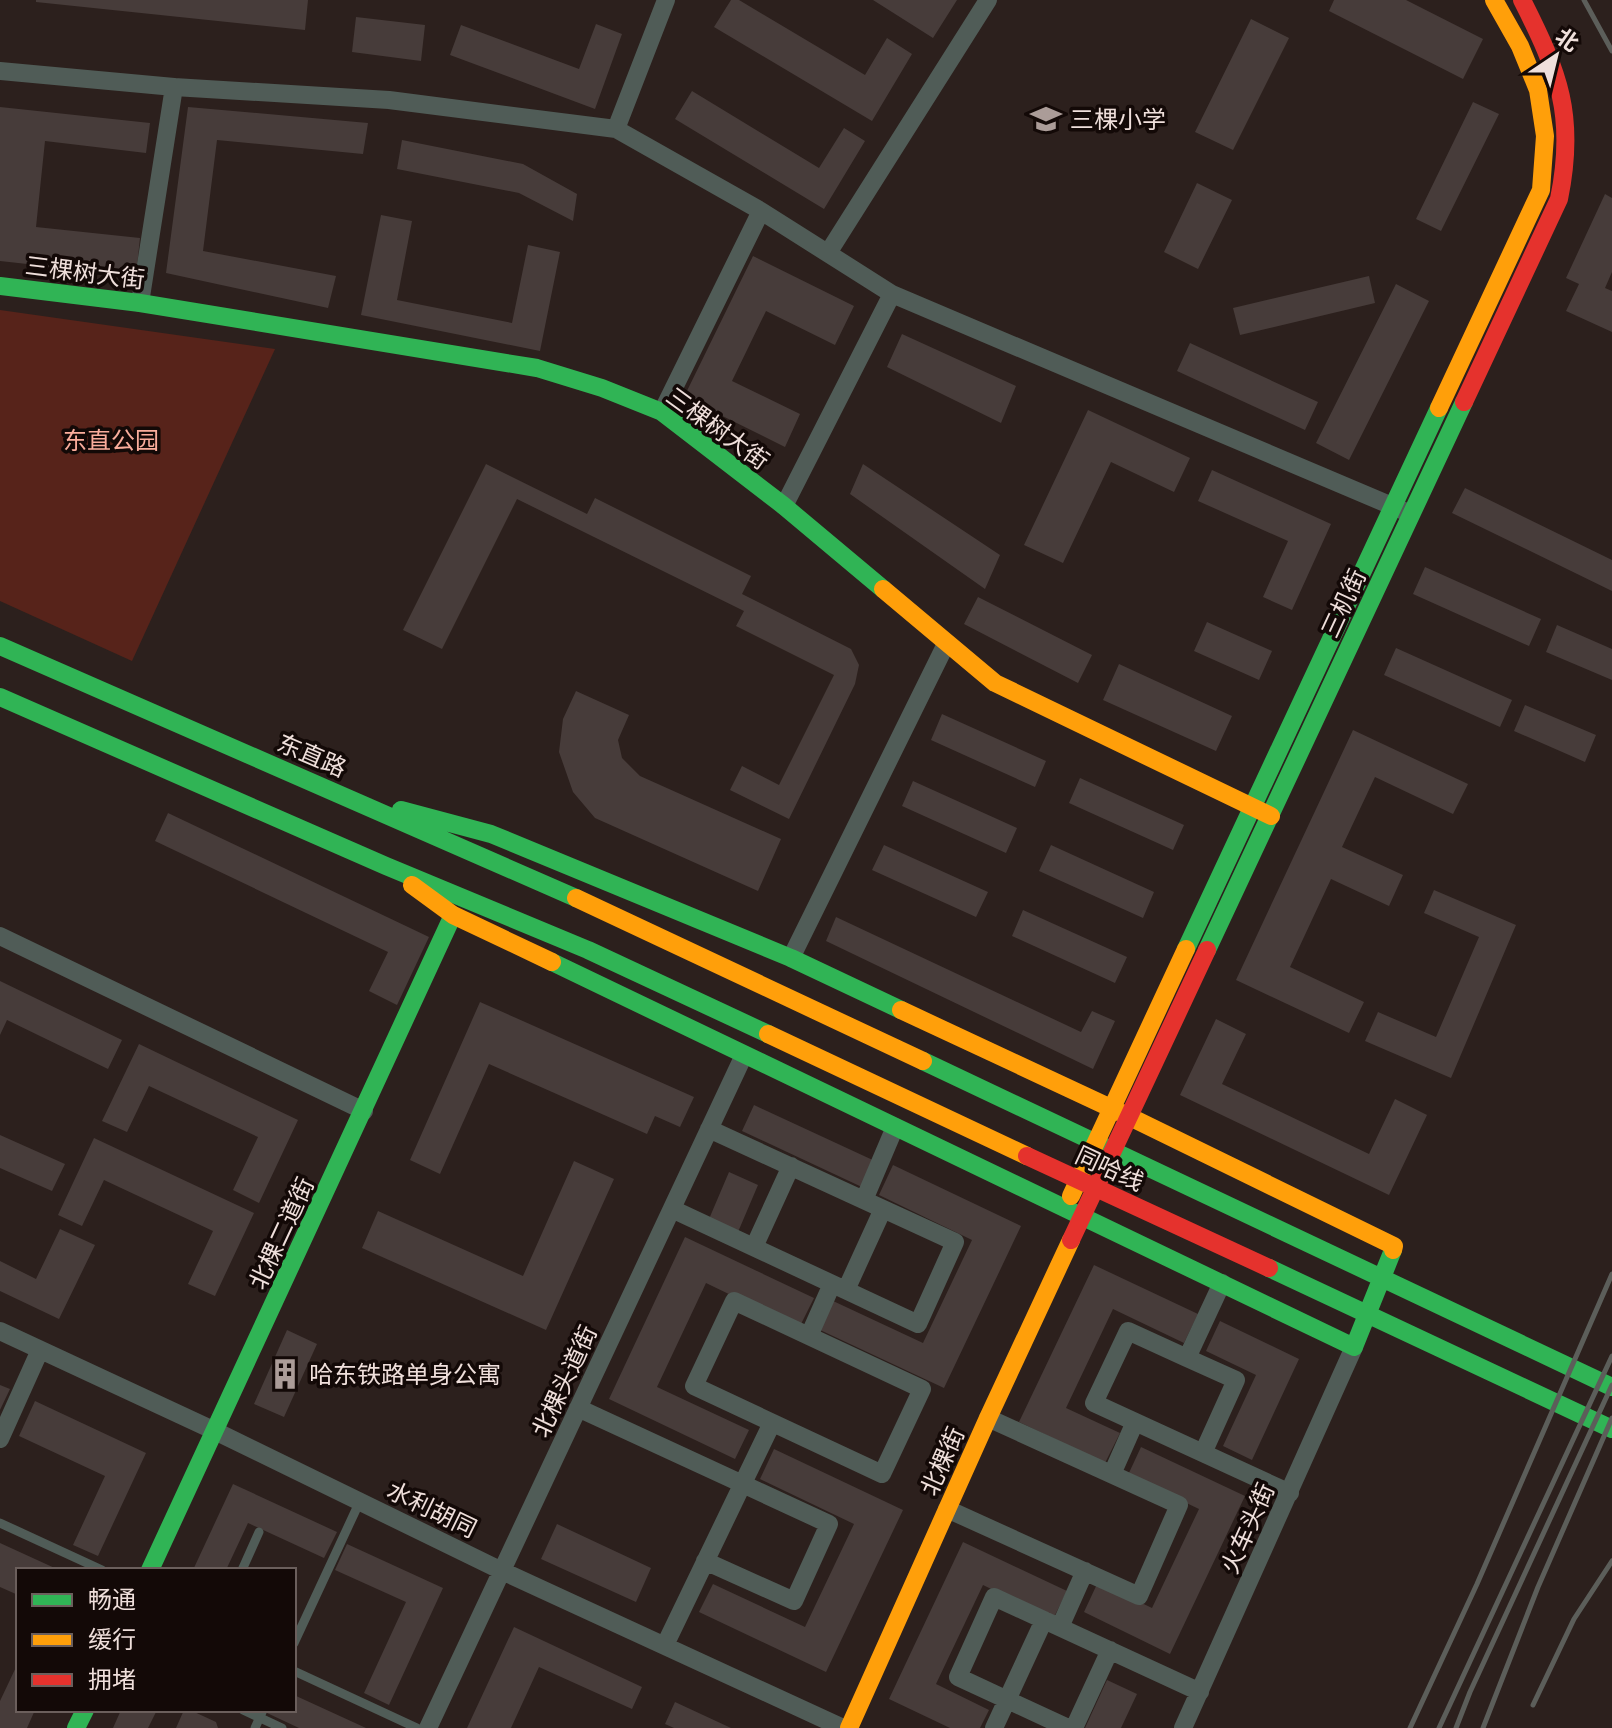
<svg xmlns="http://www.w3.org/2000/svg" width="1612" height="1728" font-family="Quicksand,'Noto Sans SC',sans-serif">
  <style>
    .green { fill: #57231a }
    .building { fill: #473c3a }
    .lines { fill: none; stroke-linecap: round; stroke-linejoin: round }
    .lane { stroke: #505c57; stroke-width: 9 }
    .street { stroke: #505c57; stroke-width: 18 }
    .fast { stroke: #30b455; stroke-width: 18 }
    .slow { stroke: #ff9f0a; stroke-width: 18 }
    .jam { stroke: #e5322d; stroke-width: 18 }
    .rail { stroke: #5c5e5a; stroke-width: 5 }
    .labels { text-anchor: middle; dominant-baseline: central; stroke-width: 7; stroke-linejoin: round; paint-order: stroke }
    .poi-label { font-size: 24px; fill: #efdfdb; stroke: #130907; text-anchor: start }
    .street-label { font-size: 24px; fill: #efdfdb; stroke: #130907 }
    .park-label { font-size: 24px; fill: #faad9c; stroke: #130907 }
  </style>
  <rect width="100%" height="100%" fill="#2c201d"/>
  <path class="green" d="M0,310l275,39 -143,312 -132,-60z"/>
  <path class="building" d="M36,0h272l-3,30 -269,-28z
    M731,0h8l126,75 22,-37 25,16 -40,67 -158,-94z
    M873,0h84l-24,38z
    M1334,0h72l77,39 -20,40 -134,-68z
    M356,17l69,8 -4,36 -69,-9z
    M1251,19l38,19 -56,112 -38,-18z
    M596,24l26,10 -27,75 -145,-54 11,-30 118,44z
    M692,91l127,77 25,-40 21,13 -41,68 -149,-90z
    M1473,102l26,12 -58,117 -25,-12z
    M0,107l150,16 -4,30 -101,-12 -9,86 104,11 -4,38 -136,-15z
    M188,107l180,16 -5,31 -146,-14 -14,111 133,25 -8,32 -162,-35z
    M402,140l121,24 54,30 -4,27 -54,-28 -122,-24z
    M1197,183l35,17 -34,69 -34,-17z
    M1605,194l7,4v74l-7,16 7,3v41l-46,-21 13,-27 -13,-6z
    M381,215l31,6 -15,79 115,23 16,-78 32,7 -20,99 -179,-36z
    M753,256l101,50 -19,39 -69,-34 -34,70 68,33 -15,33 -101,-50z
    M1369,276l6,27 -135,32 -7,-27z
    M1396,284l33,17 -80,159 -33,-17z
    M902,334l114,52 -15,37 -114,-56z
    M1190,343l128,59 -13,28 -128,-59z
    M1088,410l102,48 -16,34 -63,-30 -48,101 -39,-18z
    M486,464l101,50 8,-16 156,78 -9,18 109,55 8,16 -4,19 -66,135 -59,-29 12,-24 37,19 55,-110 -98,-49 8,-15 -227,-112 -75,150 -39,-19z
    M863,464l137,91 -15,34 -135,-95z
    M1212,470l119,54 -39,86 -29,-13 25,-56 -90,-40z
    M1465,488l147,72v31l-160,-78z
    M1425,567l116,52 -12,27 -116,-52z
    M978,597l114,58 -14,28 -114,-59z
    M1207,622l65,29 -13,29 -65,-29z
    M1557,625l55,24v31l-66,-28z
    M1396,648l116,52 -12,27 -116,-52z
    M1119,664l113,52 -16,35 -113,-51z
    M576,691l53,24 -11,25 4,18 18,18 141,63 -23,52 -163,-73 -22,-26 -14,-40 4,-33z
    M1525,705l71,30 -11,27 -71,-31z
    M942,714l104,47 -11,26 -104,-47z
    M1353,730l115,54 -15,30 -78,-37 -33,70 61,28 -14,31 -58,-27 -41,88 74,35 -15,31 -113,-53z
    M1080,778l104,47 -11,25 -104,-47z
    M913,781l104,47 -11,25 -104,-47z
    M168,813l261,124 -32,68 -28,-14 19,-39 -233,-111z
    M884,845l104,47 -12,25 -104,-47z
    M1051,845l103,47 -11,26 -104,-47z
    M1434,890l82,35 -65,153 -86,-37 13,-29 58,25 43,-100 -55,-24z
    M1023,910l104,47 -12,26 -103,-47z
    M836,917l245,115 11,-21 23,10 -22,48 -267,-128z
    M0,981l122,59 -14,29 -101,-49 -7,15z
    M480,1002l214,95 -14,30 -25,-11 -8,18 -158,-70 -49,110 -30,-14z
    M1216,1019l30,15 -24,50 147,70 26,-55 32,16 -38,80 -209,-100z
    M139,1044l159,76 -39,83 -26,-13 25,-53 -109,-51 -22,46 -25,-11z
    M754,1105l123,57 -13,26 -122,-57z
    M0,1135l65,29 -13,27 -52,-23z
    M94,1138l160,75 -39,83 -27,-12 25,-53 -109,-51 -22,46 -24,-11z
    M574,1161l40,18 -68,151 -184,-82 16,-37 145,65z
    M893,1165l128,61 -77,162 -126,-59 13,-29 92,43 49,-103 -93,-45z
    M729,1172l29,13 -20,47 -29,-13z
    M60,1229l35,16 -36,74 -59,-28v-30l36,18z
    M685,1237l129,61 -15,30 -93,-45 -49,104 92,43 -14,29 -126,-60z
    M1094,1265l104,49 -14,29 -71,-34 -47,99 54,25 -15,30 -86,-41z
    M1220,1321l79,38 -47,101 -29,-14 33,-71 -50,-24z
    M287,1330l30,14 -33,73 -30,-13z
    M0,1385l10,4 -10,21z
    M35,1401l111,52 -48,103 -25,-11 32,-69 -86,-40z
    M1141,1447l104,49 -75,158 -86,-42 14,-30 54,26 47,-99 -71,-34z
    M774,1449l129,61 -77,162 -127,-60 14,-28 92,43 49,-103 -94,-45z
    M233,1484l104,48 -13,26 -76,-35 -22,47h-33z
    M557,1524l94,44 -15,34 -95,-43z
    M963,1542l104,49 -14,28 -70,-34 -47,99 53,26 -9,18h-30l-61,-29z
    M0,1543l59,27h-41v25l-18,-8z
    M347,1544l96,44 -54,117 -25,-12 42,-91 -71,-32z
    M514,1627l128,60 -10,22 -93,-42 -28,61h-44z
    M18,1663v47h17l-8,18h-27v-27z
    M1107,1680l30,14 -16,34h-36z
    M294,1695l72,33h-67l-32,-15 1,-3h26z
    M675,1702l56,26h-57l-9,-4z
    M121,1710h36l-9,18h-35z
    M184,1710h6l26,12 2,6h-42z"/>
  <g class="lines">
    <path class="lane" d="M0,1523l102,47
      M242,1570l17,-38
      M294,1643l66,-142
      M294,1671l123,57
      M243,1710l39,18
      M255,1728l8,-18"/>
    <path class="street" d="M0,71l174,16 215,13 227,29 145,82 131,83 512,217
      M616,129l50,-129
      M828,253l160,-253
      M140,303l34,-216
      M662,412l99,-201
      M784,506l108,-212
      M0,936l364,175
      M791,958l155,-314
      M864,1200l31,-73
      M672,1209l246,115 37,-82 -246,-113
      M754,1247l37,-81
      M1222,1283l-35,75 -59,-27 -34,72 196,90
      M846,1290l37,-81
      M734,1301l188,88 -40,85 -188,-88z
      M0,1331l215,100 287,140 341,157
      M809,1336l23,-52
      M1187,1358l49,22 -33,73
      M578,1408l251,116 -35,77 -89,-40
      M0,1439l40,-89
      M1112,1474l23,-52
      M947,1509l192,87 40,-91 -191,-87
      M1060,1627l25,-56
      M665,1645l107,-222
      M428,1728l316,-673
      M994,1728l50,-108
      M1068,1728l-110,-51 36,-80 206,95
      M1074,1728l36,-78
      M1183,1728l171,-381"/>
    <path class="fast" d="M0,286l140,17 397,65 65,20 60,24 122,94 99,83
      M0,646l576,252
      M0,697l386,169 202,84 180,84
      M401,810l90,24 300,124 110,52
      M1186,949l253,-541
      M1207,950l257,-548
      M552,962l802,385 39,-97
      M923,1061l689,326
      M1269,1268l343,161
      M150,1570l303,-655
      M76,1728l9,-18"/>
    <path class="slow" d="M1439,408l102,-218 4,-54 -7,-46 -18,-44 -26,-46
      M883,589l112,94 276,133
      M412,885l41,30 99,47
      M576,898l347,163
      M901,1010l229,107 264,129 -1,4
      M768,1034l259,122
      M1071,1196l115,-247
      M849,1728l139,-310 83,-178"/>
    <path class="jam" d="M1464,402l95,-203c17,-83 0,-126 -37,-199
      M1027,1156l242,112
      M1071,1240l136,-290"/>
    <path class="rail" d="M1584,0l28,51
      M1533,1705l41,-86 38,-58
      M1410,1728l67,-144 135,-310
      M1439,1728l173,-372
      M1456,1728l14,-36 142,-307
      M1483,1728l55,-141 74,-169"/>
  </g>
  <defs>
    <symbol id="school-bare" viewBox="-9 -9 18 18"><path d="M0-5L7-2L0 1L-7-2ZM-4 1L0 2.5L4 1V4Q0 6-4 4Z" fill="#ab9c98" stroke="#130907" stroke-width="2.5" paint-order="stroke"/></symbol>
    <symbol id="building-bare" viewBox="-9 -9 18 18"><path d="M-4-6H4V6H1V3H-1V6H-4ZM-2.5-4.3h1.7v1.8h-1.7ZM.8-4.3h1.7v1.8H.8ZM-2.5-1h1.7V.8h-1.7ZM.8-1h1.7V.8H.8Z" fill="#ab9c98" stroke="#130907" stroke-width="2.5" paint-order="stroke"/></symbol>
  </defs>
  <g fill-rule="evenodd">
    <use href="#school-bare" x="1024" y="97" width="44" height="44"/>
    <use href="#building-bare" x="263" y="1352" width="44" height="44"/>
  </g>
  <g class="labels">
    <g class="poi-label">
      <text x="1070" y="119">三棵小学</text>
      <text x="309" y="1374">哈东铁路单身公寓</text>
    </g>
    <g class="street-label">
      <text transform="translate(85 272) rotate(7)">三棵树大街</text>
      <text transform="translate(718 428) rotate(36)">三棵树大街</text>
      <text transform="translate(1343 603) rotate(-65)">三机街</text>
      <text transform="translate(312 755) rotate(23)">东直路</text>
      <text transform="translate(1110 1168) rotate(25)">同哈线</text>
      <text transform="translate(281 1233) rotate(-65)">北棵二道街</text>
      <text transform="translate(564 1381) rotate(-65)">北棵头道街</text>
      <text transform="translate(942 1461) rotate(-66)">北棵街</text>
      <text transform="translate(432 1509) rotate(26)">水利胡同</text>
      <text transform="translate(1247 1528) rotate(-66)">火车头街</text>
    </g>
    <g class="park-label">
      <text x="111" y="440">东直公园</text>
    </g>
  </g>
  <rect x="16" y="1568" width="280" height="144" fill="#130907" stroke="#6b5f5c" stroke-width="2"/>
  <rect x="32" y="1594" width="40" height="12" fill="#30b455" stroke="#6b5f5c" stroke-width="2"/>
  <text x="88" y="1608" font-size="24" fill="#efdfdb">畅通</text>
  <rect x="32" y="1634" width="40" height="12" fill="#ff9f0a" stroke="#6b5f5c" stroke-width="2"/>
  <text x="88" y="1648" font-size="24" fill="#efdfdb">缓行</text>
  <rect x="32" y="1674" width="40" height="12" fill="#e5322d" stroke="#6b5f5c" stroke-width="2"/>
  <text x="88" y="1688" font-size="24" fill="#efdfdb">拥堵</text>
  <g transform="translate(1556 56) rotate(35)" stroke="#130907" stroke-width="6" paint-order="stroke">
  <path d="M0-6L14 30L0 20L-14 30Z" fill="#efdfdb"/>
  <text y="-12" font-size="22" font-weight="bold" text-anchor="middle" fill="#efdfdb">北</text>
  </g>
</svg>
